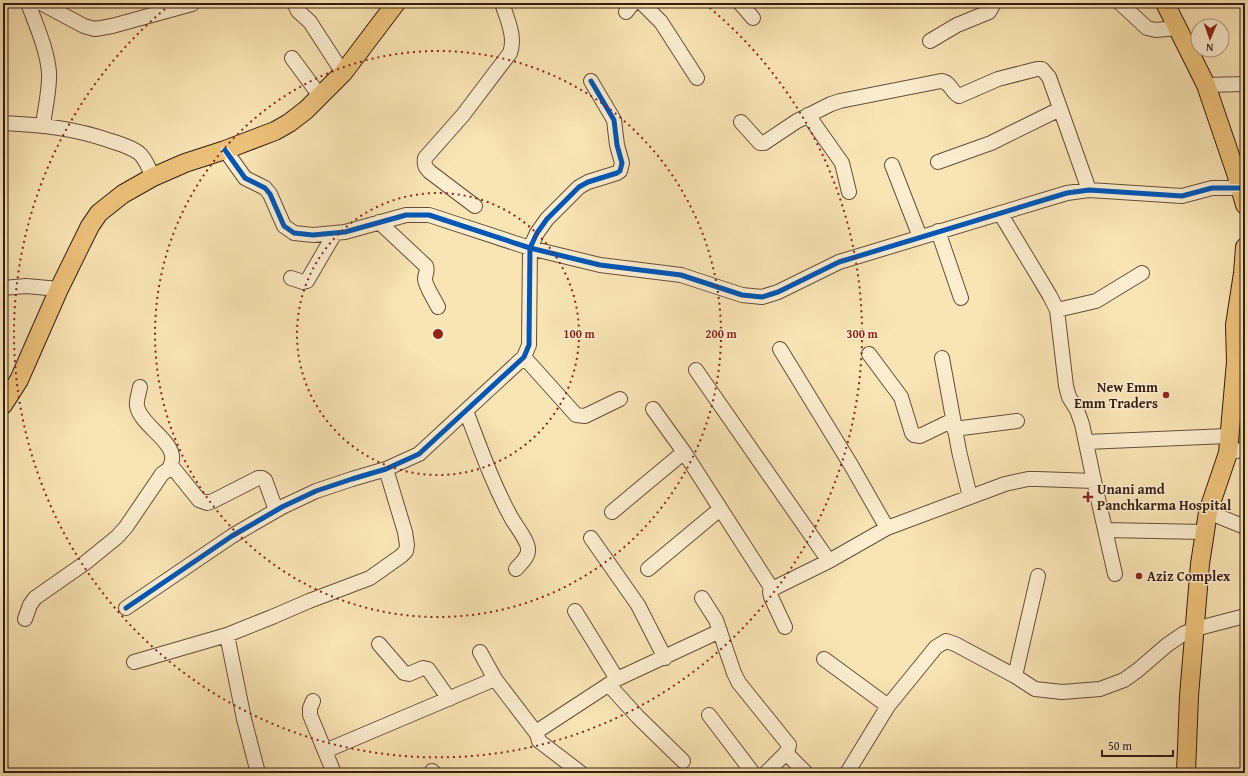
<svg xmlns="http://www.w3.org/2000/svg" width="1248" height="776" font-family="'Gentium Book Plus',serif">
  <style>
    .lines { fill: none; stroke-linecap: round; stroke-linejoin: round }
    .minor-casing { stroke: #664e39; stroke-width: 16 }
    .major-casing { stroke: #351c10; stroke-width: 20 }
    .minor { stroke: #fbedce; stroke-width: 14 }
    .major { stroke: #ecc27a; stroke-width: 18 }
    .cycleway-casing { stroke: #fbedce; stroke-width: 8 }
    .cycleway { stroke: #0057b8; stroke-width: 5 }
    .ring { fill: none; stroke: #8f2418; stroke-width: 2; stroke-dasharray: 2 4 }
    .poi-dot { fill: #8f2418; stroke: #fbedce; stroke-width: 1.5 }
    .labels { text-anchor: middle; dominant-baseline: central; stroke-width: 3; stroke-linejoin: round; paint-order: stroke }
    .poi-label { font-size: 14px; font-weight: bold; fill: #351c10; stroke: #fbedce; text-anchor: start }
    .centre { fill: #8f2418; stroke: #fbedce; stroke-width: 2 }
    .ring-label { font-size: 12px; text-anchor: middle; font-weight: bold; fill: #8f2418; stroke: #fbedce; stroke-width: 3; stroke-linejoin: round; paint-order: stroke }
  </style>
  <rect width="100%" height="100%" fill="#f9e4b3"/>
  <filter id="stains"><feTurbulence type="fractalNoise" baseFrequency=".005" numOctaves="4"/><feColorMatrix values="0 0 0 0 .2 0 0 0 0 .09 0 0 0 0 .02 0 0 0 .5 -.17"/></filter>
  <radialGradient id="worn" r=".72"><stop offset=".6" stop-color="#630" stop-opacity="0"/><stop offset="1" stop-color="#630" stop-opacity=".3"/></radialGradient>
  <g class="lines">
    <defs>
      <path id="minor" d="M28,3c8,22 19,46 21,69 1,17 -4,36 -6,53
        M41,3l43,23 11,3 17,-3 80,-22
        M294,3l4,8 12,11 33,51
        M642,3l19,19 36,56
        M740,3l13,15
        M1120,3l27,25 9,2 21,-2
        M626,12l7,-9
        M930,41l27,-16 32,-13 3,-5 -1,-4
        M292,58l28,38
        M1206,85l39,-1
        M808,115l34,48 7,29
        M741,122l19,21h4l33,-22 34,-17 9,-3 101,-20c10,1 10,11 18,15l39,-17 39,-10h5l7,8 40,113
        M3,123c39,2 71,5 108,18 10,3 20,6 28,12 7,6 10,16 14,24
        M225,150l20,28 20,10 5,6 14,32 10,7 19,2 32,-3 61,-17h23l101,33 70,17 81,10 61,20 20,2 16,-5 61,-30 228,-69 22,-3 93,6 30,-8h29
        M938,162l53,-19 69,-34
        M892,165l28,72
        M475,206l-45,-34c-5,-5 -6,-7 -5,-14l38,-43 47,-62c6,-16 -3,-34 -8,-50
        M1000,213l50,83 7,14 9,76 3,11 8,13 5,14 12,57 21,93
        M379,222l47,44c2,6 -1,8 -1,13 0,7 10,21 13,28
        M938,231l23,67
        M291,278l12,4 4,-1 28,-48
        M3,288l23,-2 33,3
        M1057,310l39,-9 46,-28
        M780,349l71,116 36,63
        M869,354l32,43 11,36 2,2 6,1 33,-16
        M524,357l52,58 9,1 35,-17
        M942,358l17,93 11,46
        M696,370l133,191
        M140,387c-1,6 -4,13 -3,19 3,19 38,35 35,54 0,3 -2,6 -3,9
        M653,409l31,43 88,137
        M466,411c14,36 27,74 46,108 4,7 16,22 16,30 1,8 -7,14 -12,20
        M954,429l63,-8
        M1086,442l142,-6
        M1228,453l17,-4
        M612,512l72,-60
        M1208,512l37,15
        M1105,530l100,2
        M591,538l47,67 27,53
        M648,569l72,-60
        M702,598l14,22 18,53 5,10 50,62 -1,4 -2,4 -20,20
        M126,608l106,-72 50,-29 34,-16 36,-12 34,-10 33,-15 105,-97 5,-12 1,-97 7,-15 10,-14 32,-32 9,-5 29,-9 3,-2 2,-8 -5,-18 -3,-25 -23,-39
        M575,611l42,68
        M25,619l5,-14 5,-7 50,-35 32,-26 9,-10 36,-53 7,-5h5l25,31 8,3 6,-2 45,-23h4l3,2 11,30
        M785,627l-14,-30 -1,-5 2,-3 57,-28 58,-33 118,-44 23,-5h9l57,2
        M227,635l17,84 14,54
        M379,644l25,29 5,1 14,-6 5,1 21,30
        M480,652l15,27 42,55
        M824,659l64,47
        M134,662l93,-27 45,-18 37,-16 61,-23 31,-22 5,-5 1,-6 -2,-13 -19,-63
        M1015,676l23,-100
        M609,685l29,32 45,44
        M313,701l-3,7v7l24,58
        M709,715l44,58
        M325,751l170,-72
        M786,753l20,20
        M432,771l2,2
        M581,773l-42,-32 -2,-7 2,-4 78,-51 103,-48
        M847,773l41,-67 48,-59 10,-6 9,3 60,32 20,13 27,3 13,-1 25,-2 24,-9 14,-10 29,-25 16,-11 12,-5 50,-13"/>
      <path id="major" d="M1165,3l41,82 30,88 9,32
        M3,405l16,-25 40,-91 31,-63 9,-13 24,-19 30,-17 32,-14 40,-13 50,-19 14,-8 17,-13 37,-37 53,-70
        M1186,773l3,-77 11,-132 8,-52 20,-59 8,-91 -1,-37 8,-52 2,-26"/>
    </defs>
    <use href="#minor" class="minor-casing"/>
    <use href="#major" class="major-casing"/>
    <use href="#minor" class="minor"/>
    <use href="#major" class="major"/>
    <defs>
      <path id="cycleway" d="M225,150l20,28 20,10 5,6 14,32 10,7 19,2 32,-3 61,-17h23l101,33 70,17 81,10 61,20 20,2 16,-5 61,-30 228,-69 22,-3 93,6 30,-8h29
        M126,608l106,-72 50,-29 34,-16 36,-12 34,-10 33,-15 105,-97 5,-12 1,-97 7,-15 10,-14 32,-32 9,-5 29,-9 3,-2 2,-8 -5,-18 -3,-25 -23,-39"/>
    </defs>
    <use href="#cycleway" class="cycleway-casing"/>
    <use href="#cycleway" class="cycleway"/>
  </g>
  <g class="ring">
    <circle cx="438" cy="334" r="141"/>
    <circle cx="438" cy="334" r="283"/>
    <path d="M705 4A424 424 0 1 1 171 4"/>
  </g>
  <g class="poi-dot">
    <circle cx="1166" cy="395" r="4"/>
    <path d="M1086 491h4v4h4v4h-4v4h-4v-4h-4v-4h4z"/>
    <circle cx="1139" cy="576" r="4"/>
  </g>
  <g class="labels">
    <g class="poi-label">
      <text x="1158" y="387" text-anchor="end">New Emm<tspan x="1158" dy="16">Emm Traders</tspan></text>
      <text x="1097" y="489">Unani amd<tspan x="1097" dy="16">Panchkarma Hospital</tspan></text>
      <text x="1147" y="576">Aziz Complex</text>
    </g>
  </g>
  <circle cx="438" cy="334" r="6" class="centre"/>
  <g class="ring-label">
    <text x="579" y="338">100 m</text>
    <text x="721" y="338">200 m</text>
    <text x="862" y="338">300 m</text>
  </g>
  <rect width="1248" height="776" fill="none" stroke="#f9e4b3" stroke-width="16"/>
  <rect x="4" y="4" width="1240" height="768" fill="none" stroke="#351c10" stroke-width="2"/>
  <rect x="8" y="8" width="1232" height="760" fill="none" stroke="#351c10"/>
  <g transform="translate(1210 38) rotate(182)"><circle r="19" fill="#fbedce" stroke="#ac9982"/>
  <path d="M0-3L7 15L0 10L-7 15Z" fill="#8f2418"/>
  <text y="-6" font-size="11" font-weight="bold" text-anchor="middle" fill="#351c10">N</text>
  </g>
  <path d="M1102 750v6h71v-6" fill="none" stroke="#351c10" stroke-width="2"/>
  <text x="1108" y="750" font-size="12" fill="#351c10" stroke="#fbedce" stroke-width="3" paint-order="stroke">50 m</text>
  <rect width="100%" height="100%" filter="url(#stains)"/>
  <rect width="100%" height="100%" fill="url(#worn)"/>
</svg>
